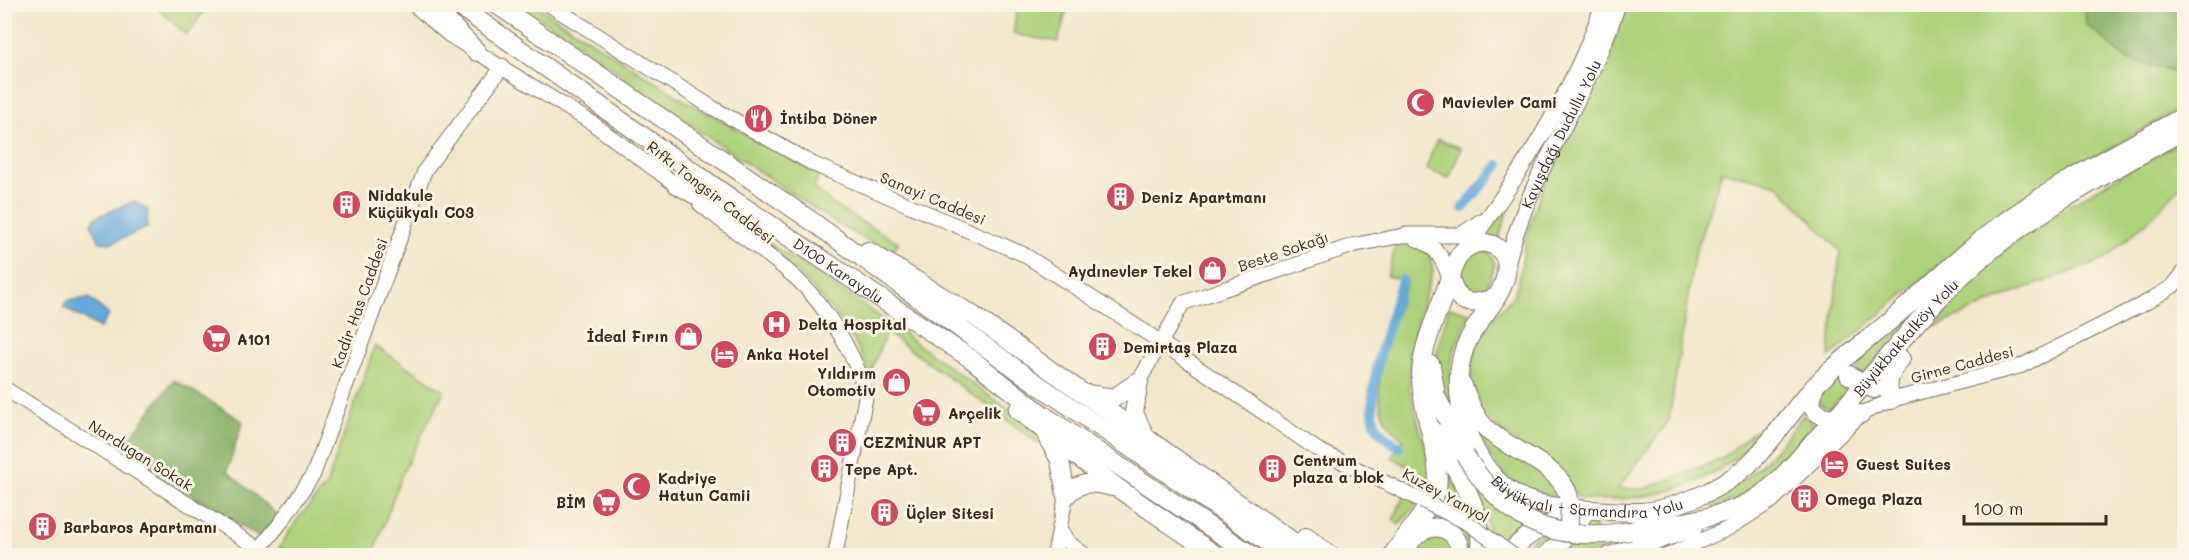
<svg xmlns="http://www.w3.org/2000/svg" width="2189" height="560" font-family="Mali,sans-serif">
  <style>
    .green { fill: #add27c; stroke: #747e4d; stroke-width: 1.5 }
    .forest { fill: #8ab46c; stroke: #626f45; stroke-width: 1.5 }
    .water { fill: #65aadb; stroke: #506a7c; stroke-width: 1.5 }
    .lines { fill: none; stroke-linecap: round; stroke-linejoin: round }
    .canal { stroke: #65aadb; stroke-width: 10 }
    .secondary-casing { stroke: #7b6c5b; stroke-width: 16 }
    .primary-casing { stroke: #7b6c5b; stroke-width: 17 }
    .highway-casing { stroke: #7b6c5b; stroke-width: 20 }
    .secondary { stroke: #fff; stroke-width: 14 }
    .primary { stroke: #fff; stroke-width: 15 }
    .highway { stroke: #fff; stroke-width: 18 }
    .secondary-bridge-casing { stroke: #7b6c5b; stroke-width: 16; stroke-linecap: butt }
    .highway-bridge-casing { stroke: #7b6c5b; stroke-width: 20; stroke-linecap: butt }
    .secondary-bridge { stroke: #fff; stroke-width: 14 }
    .highway-bridge { stroke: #fff; stroke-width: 18 }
    .labels { text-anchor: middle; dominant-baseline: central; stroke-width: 6; stroke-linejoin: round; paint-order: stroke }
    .poi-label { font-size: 15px; font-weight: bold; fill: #3b2a1e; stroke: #fcf5e5; text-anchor: start }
    .street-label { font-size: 15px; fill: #3b2a1e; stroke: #fcf5e5 }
  </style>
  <rect width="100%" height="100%" fill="#fcf5e5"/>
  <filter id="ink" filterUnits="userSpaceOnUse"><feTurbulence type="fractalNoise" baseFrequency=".0167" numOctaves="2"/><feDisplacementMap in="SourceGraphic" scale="12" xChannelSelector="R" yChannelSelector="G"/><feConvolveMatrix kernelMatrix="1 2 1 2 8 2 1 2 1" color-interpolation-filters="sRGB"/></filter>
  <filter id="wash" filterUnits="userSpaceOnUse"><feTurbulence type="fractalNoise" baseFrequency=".008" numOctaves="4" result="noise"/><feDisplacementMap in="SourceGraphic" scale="24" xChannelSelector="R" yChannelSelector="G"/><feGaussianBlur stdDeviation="1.35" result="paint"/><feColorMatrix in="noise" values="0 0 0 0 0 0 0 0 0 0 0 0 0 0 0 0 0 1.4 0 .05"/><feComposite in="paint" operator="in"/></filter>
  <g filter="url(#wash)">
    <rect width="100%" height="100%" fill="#f3e7cb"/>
    <path class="green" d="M158,5v-1l50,1 -21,30 -29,-26z
      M520,5h15l149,95 135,75 -5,13 25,21 59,33 -6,12 -58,-32 -200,-135 -25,-22z
      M1018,5h50l-10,37 -45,-8z
      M1627,5h458l1,19 41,34 57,17v30l-187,111 -168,141 11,-106 -62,-66 -56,-14 -28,85 -25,164 -51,69h26l77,-30 57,-48c-5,11 -14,19 -23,28 -45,50 -111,64 -176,60 -20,-39 -80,-57 -99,-92 -17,-30 -9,-62 12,-88 7,-9 19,-17 23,-27 7,-17 7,-36 11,-54 7,-25 17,-53 28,-77 24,-52 56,-101 73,-156z
      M1437,139l24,9 -12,30 -23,-9z
      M2184,140v43l-30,32 -50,45 -89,32 -80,35c13,-16 25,-35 40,-50 61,-58 137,-97 209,-137z
      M1514,191l-16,50 -15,-6z
      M745,227l131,87 161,116 10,19 -161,-117 -16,43c-5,-11 -9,-24 -16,-34 -26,-44 -71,-82 -109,-114z
      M1413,242l16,9 4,20 -16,49 -6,32 -2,36 23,85 -5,21 -28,30 -6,-4 22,-49 -23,-14 12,-17c-6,-6 -15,-14 -19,-21 -18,-35 11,-103 22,-138l-20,-5 9,-31z
      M1480,251l10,2 5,12 -9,23 -16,8 -13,-13c3,-17 6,-27 23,-32z
      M1947,277l-84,98 -10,-11z
      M1449,307l22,7c-24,45 -25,58 -15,107l-3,3 -16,-50v-22z
      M375,346l69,45 -42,83 -29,81h-78l-16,-7 18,-28 29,-34z
      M1842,377l6,5 -3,12 -15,14 -6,-1 -5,-4 -1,-9 17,-16z
      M1803,415l15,12 -79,70 -25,11 -4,-8c47,-24 62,-45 93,-85z
      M1475,425l67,47 17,18v8c-55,-13 -61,-24 -84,-73z
      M1438,448c16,33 38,69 36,107h-8l-1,-21 -22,-16 -22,7z
      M1465,475l80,41 -28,19 -21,20h-10c9,-29 -7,-55 -21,-80z
      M1580,523h15l-1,19 34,-5 2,4 -43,14 -29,1z
      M1560,525c-12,21 -17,30 -43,31l17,-19z
      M1428,531l23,6 3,18 -44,1 4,-10z"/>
    <path class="forest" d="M2085,5h99v70l-57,-16 -41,-35z
      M174,380l69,41 -16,50 53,46 -21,20 -139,-86z"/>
    <path class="water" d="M135,201l13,9 -1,18 -35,15 -12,-1 -9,-18 5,-7z
      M89,298l20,17 -9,13 -37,-21 4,-6z"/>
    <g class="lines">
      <path class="canal" d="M1463,208l36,-43
        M1399,447c-7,-5 -16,-11 -21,-18 -18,-28 15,-118 24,-149"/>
    </g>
  </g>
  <g filter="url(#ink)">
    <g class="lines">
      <defs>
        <path id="secondary" d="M413,4l36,31 143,88 91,67
          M548,4l165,104 100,56 210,90 124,79 149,102
          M700,204c32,27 68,48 99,77 28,27 58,76 67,114l-31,161
          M1139,381l44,-78 171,-58 52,-10
          M4,388l257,162
          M1059,528l9,14 18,14
          M254,556l28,-35 31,-46 112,-305 78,-104
          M1054,556l12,-60
          M1667,556l62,-28 44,-28 88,-86 30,-14 130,-34 126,-64 26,-16 11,-14"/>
        <g id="primary">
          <path d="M1406,235h55l19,-13"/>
          <path d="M1417,239c20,7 25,19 33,38"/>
          <path d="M1467,247c54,-74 107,-155 136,-243"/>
          <path id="s1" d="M1507,265c21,-92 83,-170 111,-261"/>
        </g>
        <g id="highway">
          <path d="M431,4l46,48"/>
          <path id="s2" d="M456,4l276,195 239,160 71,55 211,142"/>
          <path d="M496,4l317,218 217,157 258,177"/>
          <path d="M676,184l88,50"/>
          <path d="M868,251l106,65 339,240"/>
          <path d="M1450,277c6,27 19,30 44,21"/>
          <path d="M1431,365l5,31 29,59"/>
          <path d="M1849,375l25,14"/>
          <path d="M1139,381l-5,32 11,23"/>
          <path d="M1463,386c6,16 13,34 26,45 23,21 77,35 81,72"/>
          <path d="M1814,388l-3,16c8,20 32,12 50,10"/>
          <path d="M1087,394l27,4 25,-17"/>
          <path d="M1891,400c-6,-19 -1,-26 10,-41"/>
          <path d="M1018,410l101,79 98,67"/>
          <path d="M1435,432c19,37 53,80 44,124"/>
          <path d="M1048,439l12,21 6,36"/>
          <path d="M1066,496c14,-16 27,-14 46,-9"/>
          <path id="s3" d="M1630,531c38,-7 94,-12 127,-33 22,-15 40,-38 58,-58 55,-58 102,-126 162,-178 62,-54 137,-92 207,-132"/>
          <path d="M1306,537l25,19"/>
          <path d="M1410,543c16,-25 51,-19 50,13"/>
          <path id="s4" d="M1392,556c10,-17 42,-53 45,-67 5,-30 -15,-76 -16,-109 -1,-30 15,-62 25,-91 5,-14 9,-36 24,-43 21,-10 40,5 36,28 -5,28 -33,48 -42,76 -18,52 12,136 69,152 22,7 85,10 109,10 17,-1 34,-7 50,-13 75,-29 84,-79 137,-127 20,-18 42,-35 62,-52 33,-29 65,-60 99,-87 56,-44 132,-82 194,-117"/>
          <path d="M1506,556c22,-24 45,-37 76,-39"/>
          <path d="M1546,556l18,-17 5,-16"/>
          <path d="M1610,556l83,-28"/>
        </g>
      </defs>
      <use href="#secondary" class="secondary-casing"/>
      <use href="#primary" class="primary-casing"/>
      <use href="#highway" class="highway-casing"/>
      <use href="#secondary" class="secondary"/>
      <use href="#primary" class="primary"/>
      <use href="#highway" class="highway"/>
      <defs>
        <path id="secondary-bridge" d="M1296,435l22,15 150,73 46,33"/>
        <path id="highway-bridge" d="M1465,455c41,66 86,89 165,76
          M1569,523l1,-20"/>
      </defs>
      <use href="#secondary-bridge" class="secondary-bridge-casing"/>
      <use href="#highway-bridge" class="highway-bridge-casing"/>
      <use href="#secondary-bridge" class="secondary-bridge"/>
      <use href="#highway-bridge" class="highway-bridge"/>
    </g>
  </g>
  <defs>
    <symbol id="mosque-disc" viewBox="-11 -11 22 22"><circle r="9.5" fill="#d1495b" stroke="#fcf5e5"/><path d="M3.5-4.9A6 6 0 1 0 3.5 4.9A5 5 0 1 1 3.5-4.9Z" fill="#fff"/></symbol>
    <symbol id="restaurant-disc" viewBox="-11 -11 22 22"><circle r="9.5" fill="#d1495b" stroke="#fcf5e5"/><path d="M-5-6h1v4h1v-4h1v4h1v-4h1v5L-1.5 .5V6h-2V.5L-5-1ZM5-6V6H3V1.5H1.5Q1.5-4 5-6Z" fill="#fff"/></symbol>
    <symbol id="building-disc" viewBox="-11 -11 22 22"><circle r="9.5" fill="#d1495b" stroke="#fcf5e5"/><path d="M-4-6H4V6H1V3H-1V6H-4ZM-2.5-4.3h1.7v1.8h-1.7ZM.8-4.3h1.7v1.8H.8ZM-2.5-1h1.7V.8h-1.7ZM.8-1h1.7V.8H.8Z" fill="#fff"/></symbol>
    <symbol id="shop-disc" viewBox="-11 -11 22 22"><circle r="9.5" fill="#d1495b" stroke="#fcf5e5"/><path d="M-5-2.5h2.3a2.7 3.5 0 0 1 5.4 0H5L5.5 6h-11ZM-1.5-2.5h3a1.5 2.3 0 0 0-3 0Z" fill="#fff"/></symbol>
    <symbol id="hospital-disc" viewBox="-11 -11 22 22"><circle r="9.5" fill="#d1495b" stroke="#fcf5e5"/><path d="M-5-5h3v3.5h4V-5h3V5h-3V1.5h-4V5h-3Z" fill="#fff"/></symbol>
    <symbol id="supermarket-disc" viewBox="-11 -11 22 22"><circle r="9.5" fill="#d1495b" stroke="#fcf5e5"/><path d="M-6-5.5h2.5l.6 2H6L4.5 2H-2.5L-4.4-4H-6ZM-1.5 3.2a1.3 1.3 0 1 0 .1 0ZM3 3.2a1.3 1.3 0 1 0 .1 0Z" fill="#fff"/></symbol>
    <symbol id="hotel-disc" viewBox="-11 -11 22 22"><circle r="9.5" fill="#d1495b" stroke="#fcf5e5"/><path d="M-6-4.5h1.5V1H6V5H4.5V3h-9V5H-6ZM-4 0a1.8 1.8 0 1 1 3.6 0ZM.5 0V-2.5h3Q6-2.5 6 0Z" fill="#fff"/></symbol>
  </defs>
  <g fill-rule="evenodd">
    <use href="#mosque-disc" x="1404" y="86" width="33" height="33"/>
    <use href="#restaurant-disc" x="742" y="102" width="33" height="33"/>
    <use href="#building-disc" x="1104" y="180" width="33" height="33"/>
    <use href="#building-disc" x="330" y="188" width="33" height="33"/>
    <use href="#shop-disc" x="1196" y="254" width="33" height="33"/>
    <use href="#hospital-disc" x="760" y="308" width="33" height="33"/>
    <use href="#shop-disc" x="672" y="320" width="33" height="33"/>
    <use href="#supermarket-disc" x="200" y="322" width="33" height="33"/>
    <use href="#building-disc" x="1086" y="330" width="33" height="33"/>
    <use href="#hotel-disc" x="708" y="338" width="33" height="33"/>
    <use href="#shop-disc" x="880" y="366" width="33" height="33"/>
    <use href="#supermarket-disc" x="910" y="396" width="33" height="33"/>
    <use href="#building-disc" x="826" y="426" width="33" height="33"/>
    <use href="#hotel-disc" x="1818" y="448" width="33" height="33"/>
    <use href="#building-disc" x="808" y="452" width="33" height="33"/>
    <use href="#building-disc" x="1256" y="452" width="33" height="33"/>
    <use href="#mosque-disc" x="620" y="470" width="33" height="33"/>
    <use href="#building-disc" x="1788" y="482" width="33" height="33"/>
    <use href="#supermarket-disc" x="590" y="486" width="33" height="33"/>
    <use href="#building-disc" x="868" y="496" width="33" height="33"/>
    <use href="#building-disc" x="26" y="510" width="33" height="33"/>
  </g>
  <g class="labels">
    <g class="poi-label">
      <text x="1442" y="102">Mavievler Cami</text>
      <text x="780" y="118">İntiba Döner</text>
      <text x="368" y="195">Nidakule<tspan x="368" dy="17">Küçükyalı C03</tspan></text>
      <text x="1141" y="197">Deniz Apartmanı</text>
      <text x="1192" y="271" text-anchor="end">Aydınevler Tekel</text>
      <text x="798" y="324">Delta Hospital</text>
      <text x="668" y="336" text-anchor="end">İdeal Fırın</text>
      <text x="237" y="339">A101</text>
      <text x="1123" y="347">Demirtaş Plaza</text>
      <text x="746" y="354">Anka Hotel</text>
      <text x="876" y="373" text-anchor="end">Yıldırım<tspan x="876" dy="17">Otomotiv</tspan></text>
      <text x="948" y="413">Arçelik</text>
      <text x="863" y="442">CEZMİNUR APT</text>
      <text x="1293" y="460">Centrum<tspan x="1293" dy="17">plaza a blok</tspan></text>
      <text x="1856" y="464">Guest Suites</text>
      <text x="845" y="469">Tepe Apt.</text>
      <text x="658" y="478">Kadriye<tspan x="658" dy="17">Hatun Camii</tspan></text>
      <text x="1825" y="499">Omega Plaza</text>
      <text x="586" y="502" text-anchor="end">BİM</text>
      <text x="906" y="513">Üçler Sitesi</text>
      <text x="63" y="527">Barbaros Apartmanı</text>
    </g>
    <g class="street-label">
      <text stroke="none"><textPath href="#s1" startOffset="142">Kayışdağı Dudullu Yolu</textPath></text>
      <text transform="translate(711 192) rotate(38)">Rıfkı Tongsir Caddesi</text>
      <text transform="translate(933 198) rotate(23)">Sanayi Caddesi</text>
      <text transform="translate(1283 251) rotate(-19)">Beste Sokağı</text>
      <text stroke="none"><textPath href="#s2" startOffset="466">D100 Karayolu</textPath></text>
      <text transform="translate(359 303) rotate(-70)">Kadir Has Caddesi</text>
      <text stroke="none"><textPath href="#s3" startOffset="351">Büyükbakkalköy Yolu</textPath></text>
      <text transform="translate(1962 364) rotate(-15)">Girne Caddesi</text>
      <text transform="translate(141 455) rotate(32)">Nardugan Sokak</text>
      <text stroke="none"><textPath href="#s4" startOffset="718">Büyükyalı - Samandıra Yolu</textPath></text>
      <text transform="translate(1446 495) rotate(29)">Kuzey Yanyol</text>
    </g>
  </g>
  <rect width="2189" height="560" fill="none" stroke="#fcf5e5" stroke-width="24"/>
  <path d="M1964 515v9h142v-9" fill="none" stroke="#3b2a1e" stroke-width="3"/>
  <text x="1973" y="515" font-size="18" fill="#3b2a1e" stroke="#fcf5e5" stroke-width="4.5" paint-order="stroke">100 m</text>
</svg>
